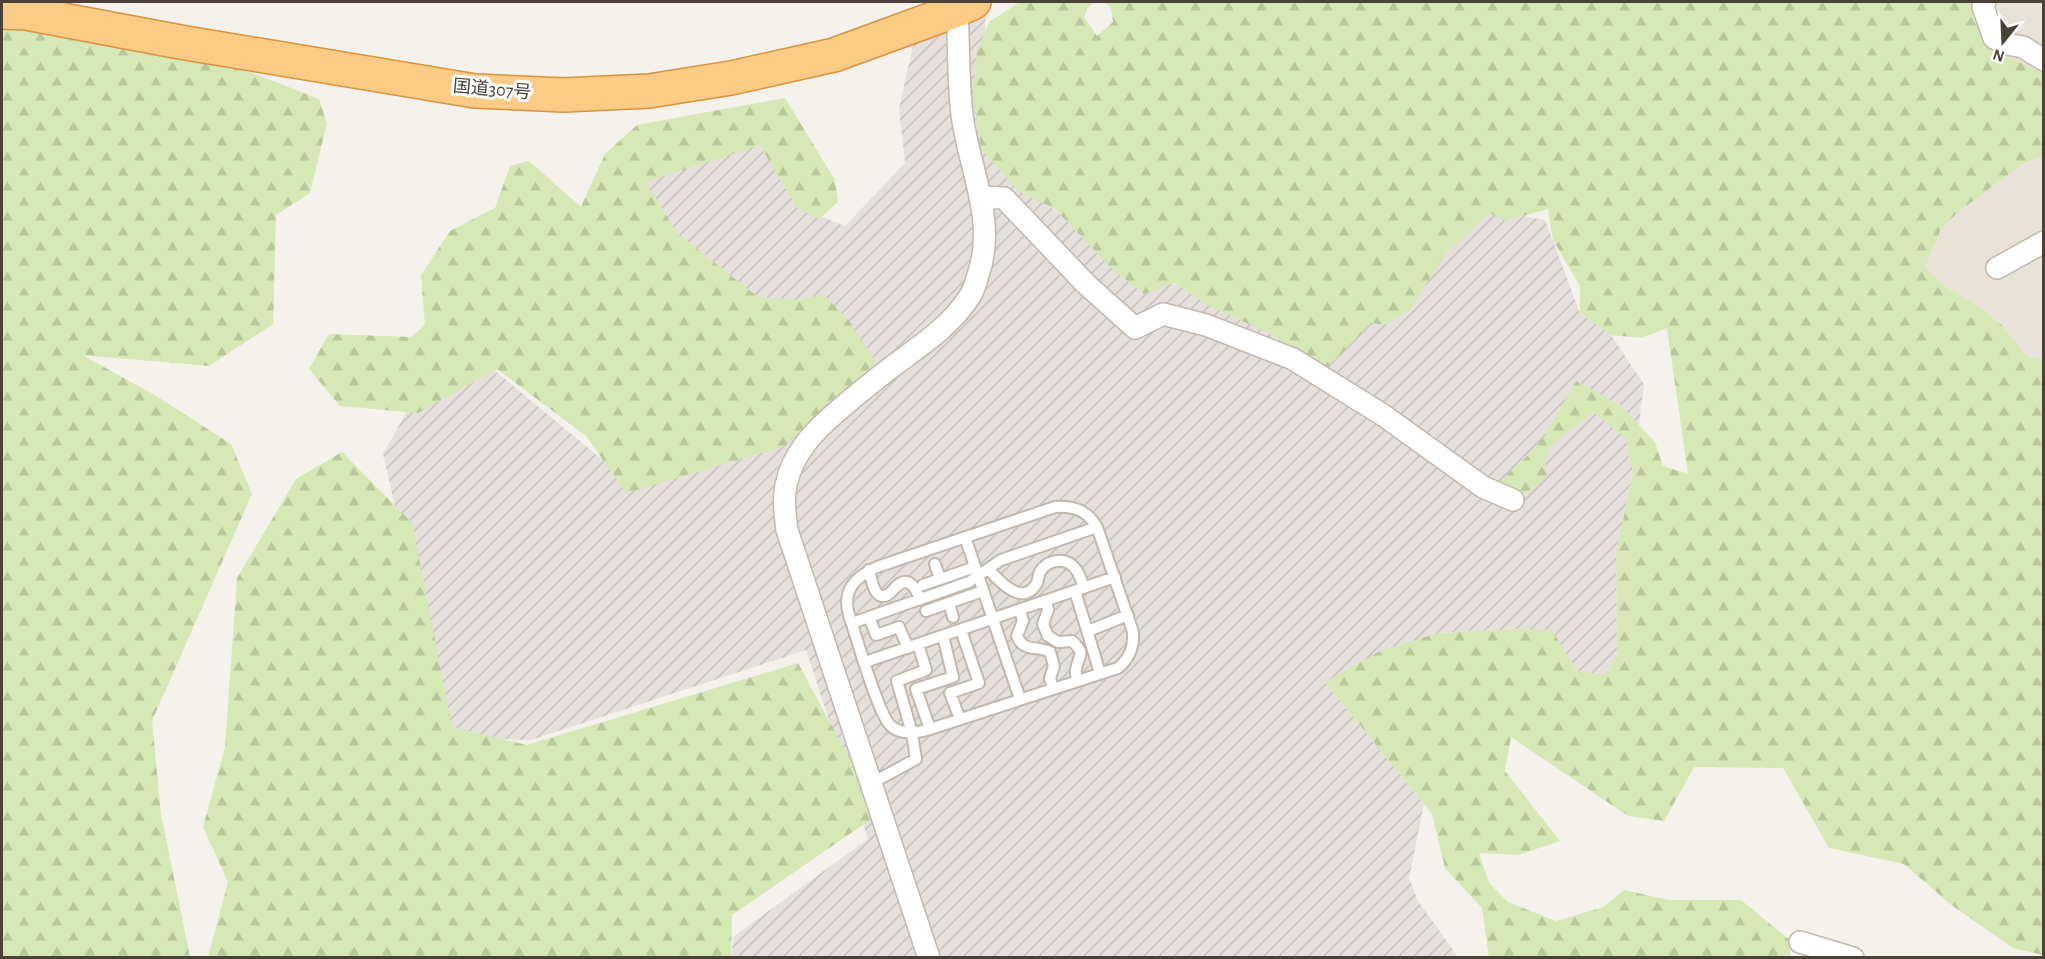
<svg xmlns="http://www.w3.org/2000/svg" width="2045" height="959" font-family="'Alegreya Sans','Noto Sans JP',sans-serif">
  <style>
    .residential { fill: #e9e2d9 }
    .industrial { fill: url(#industrial-furrows) }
    .forest { fill: url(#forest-firs) }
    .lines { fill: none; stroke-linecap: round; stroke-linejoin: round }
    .service-casing { stroke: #c1b8ae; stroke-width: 14 }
    .minor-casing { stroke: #c1b8ae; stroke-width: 24 }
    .trunk-casing { stroke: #db923f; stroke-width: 36 }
    .service { stroke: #fff; stroke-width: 10 }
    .minor { stroke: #fff; stroke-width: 21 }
    .trunk { stroke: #fccb86; stroke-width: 33 }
    .labels { text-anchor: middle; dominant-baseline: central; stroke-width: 6; stroke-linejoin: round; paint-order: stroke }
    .street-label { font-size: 18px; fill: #4a4139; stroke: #fff }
  </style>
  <defs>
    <pattern id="industrial-furrows" width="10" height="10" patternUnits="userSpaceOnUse" patternTransform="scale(1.5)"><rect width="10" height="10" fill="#e5e0dc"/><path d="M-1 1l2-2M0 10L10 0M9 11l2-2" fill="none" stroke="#c6c1be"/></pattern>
    <pattern id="forest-firs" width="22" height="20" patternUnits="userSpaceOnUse" patternTransform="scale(1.5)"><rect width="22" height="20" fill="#d6e8b5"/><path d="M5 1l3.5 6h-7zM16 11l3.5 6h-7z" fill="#b9c89c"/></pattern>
  </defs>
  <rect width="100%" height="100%" fill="#f5f1eb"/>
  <path class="residential" d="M1979,2h64v71l-42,-20 -20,-27z
    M2043,157v201h-15l-25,-32 -24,-19 -33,-20 -21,-18 16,-40 17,-17 66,-49z"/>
  <path class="industrial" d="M985,16l3,125 24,35 128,103 56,9 286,-79 63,11 35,93 31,22 33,49 -11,89 -17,81 1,103 -12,18 -28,-4 -25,-40 -32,-2 -82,4 -113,49 99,122 -15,74 9,23 40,56h-727l3,-21 134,-97 -62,-189 -275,90 -83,-3 -65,-283 23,-41 83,-47 137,113 120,-170 -82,-71 -27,-58 123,-40 45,70 40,16 60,-63 -6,-54 14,-64z"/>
  <path class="forest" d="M1020,2h75l-7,5 -4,10 13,19 16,-14 -2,-14 -8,-6h876l2,24 20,27 42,20v84l-19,6 -66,49 -17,17 -16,39 21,19 33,20 24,19 25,32h15v597l-30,-7 -63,-44 -46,-40 -75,-16 -46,-80 -89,-1 -30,54 -36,-5 -117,-79 -6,34 55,70 -42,14 -39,-2 10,30 19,19 48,19 47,-14 21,-17 45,10h72l50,41 -1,16h-301l-7,-49 -37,-40 -13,-54 -107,-132 55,-31 58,-18 82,-4 32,1 25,41 28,4 12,-19 -1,-102 17,-81 -7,-34 -33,-27 -43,34 -5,15 2,16 -30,23 -17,-19 27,-25 17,-19 32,-56 44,24 35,37 8,24 25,8 -21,-146 -26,10 -30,-3 -31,-22v-27l-27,-46 -5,-31 -43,12 -16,-8 -44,41 -35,56 -24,15 -15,-2 -44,45 -57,-34 -63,-29 -33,-22 -30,11 -33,-26 -56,-59 -37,-18 -37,-42 -8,-54 4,-43 12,-30z
    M2,28l35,3 213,41 69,27 8,24 -17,70 -34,22 -3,109 -64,42 -127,-11 71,39 78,50 21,50 -100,227 9,93 29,143h-188z
    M785,98l50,82 3,22 -19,17 -22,-11 -37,-63 -114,37 30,50 82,65 38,3 28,-5 26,27 26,40 -93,85 -157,46 -40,-57 -89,-67 -79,44 -78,-7 -31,-37 20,-35 82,3 14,-12 -4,-50 29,-44 45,-23 15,-42 19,-5 52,46 24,-53 32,-29z
    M342,452l70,71 40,204 75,18 271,-82 53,99 19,58 -138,95 -1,42h-523l20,-75 -25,-55 22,-80 12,-169 59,-99z"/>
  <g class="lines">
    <defs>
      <path id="service" d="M1055,507c19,-1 32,3 42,20l36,105c1,15 -3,26 -15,36l-191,62c-12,3 -26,5 -36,-4 -13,-11 -35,-91 -42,-111 -7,-25 6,-38 28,-48z
        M965,537l55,162
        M935,564l5,15
        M988,569c11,12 35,39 49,14 2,-5 1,-9 4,-13 10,-12 27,-13 36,1 3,5 5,11 7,17
        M869,570c2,9 6,35 21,23 3,-2 4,-5 7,-7 12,-11 19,3 23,13
        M923,585l52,-18
        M1075,591l25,82
        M1046,601l2,9 -5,14 5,12 10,6 14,-1c15,14 6,13 4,29 -1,3 1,7 1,11
        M949,603l4,14
        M1020,610l3,11 -6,15c7,17 20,9 33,16l4,14 -4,12 3,10
        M926,611l57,-20
        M869,617l7,18 23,-8 9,21
        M852,623l117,-41 32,-22 96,-33
        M1088,631l40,-16
        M865,662l250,-85
        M960,719l-10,-26 29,-10 -18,-53
        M930,729l-14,-40 37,-12 -10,-41
        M870,784l46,-25 -4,-26 -15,-52 29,-11 -8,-26"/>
      <path id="minor" d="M1985,2l-2,5 11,31 13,6 16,3 21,13
        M980,197l24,1 82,86 49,44 28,-14 43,11 87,34 90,56 100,72 30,13
        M1997,268l47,-26
        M1800,942l53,16
        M929,958l-142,-428c-2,-15 -4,-30 -1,-45 7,-33 29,-55 54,-76 17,-15 35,-29 53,-43 27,-20 58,-40 77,-70 4,-6 6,-14 8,-21 19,-54 -9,-106 -16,-160 -4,-34 -3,-70 -5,-105"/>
      <path id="trunk" d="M2,12l24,1 154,29 295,49 89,4 85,-4 82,-13 103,-23 123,-45 17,-8"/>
    </defs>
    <use href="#service" class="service-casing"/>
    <use href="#minor" class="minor-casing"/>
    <use href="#trunk" class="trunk-casing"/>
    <use href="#service" class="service"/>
    <use href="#minor" class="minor"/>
    <use href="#trunk" class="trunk"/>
  </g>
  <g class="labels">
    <g class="street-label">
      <text transform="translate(492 90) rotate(5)">国道307号</text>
    </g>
  </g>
  <rect width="2045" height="959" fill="none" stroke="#4a4139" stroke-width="6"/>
  <g transform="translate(2003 42) rotate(198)" stroke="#ffffff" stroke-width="4.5" paint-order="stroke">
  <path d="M0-4.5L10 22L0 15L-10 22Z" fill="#4a4139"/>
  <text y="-9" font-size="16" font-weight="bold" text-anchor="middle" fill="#4a4139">N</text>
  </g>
</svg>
